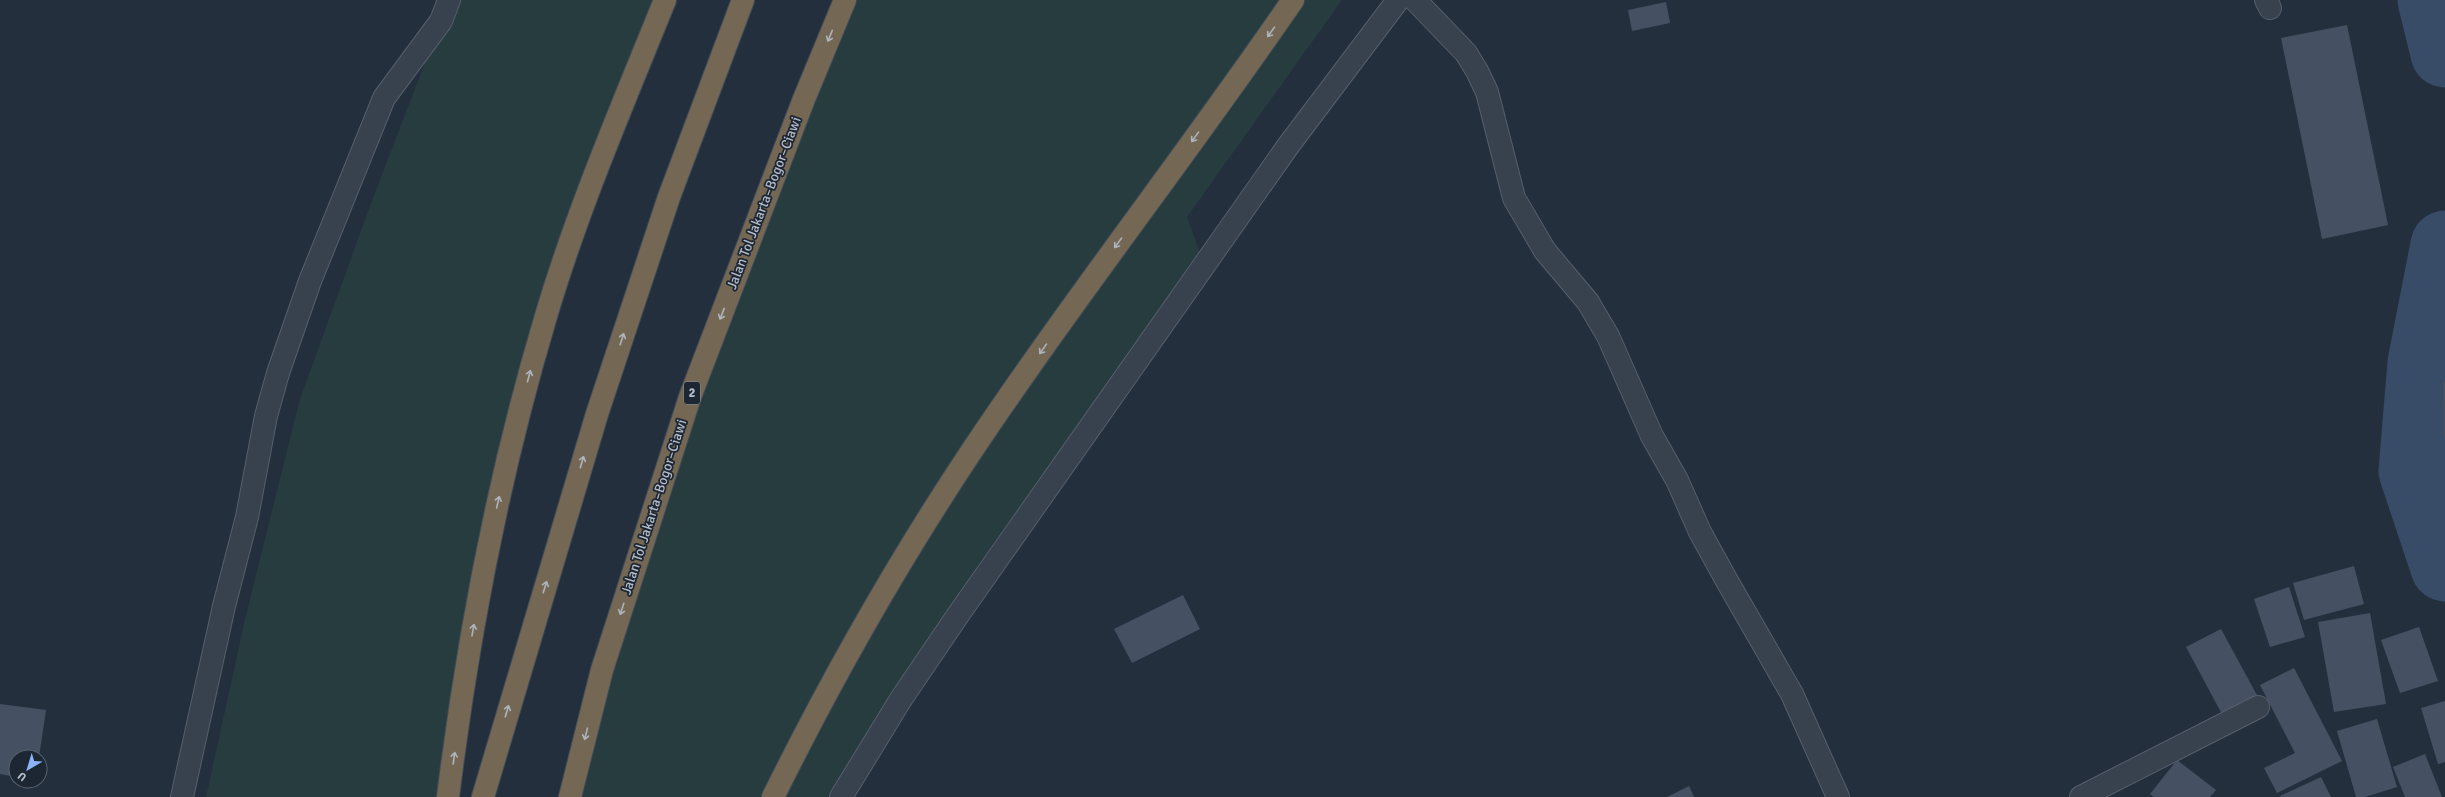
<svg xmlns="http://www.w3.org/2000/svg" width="2445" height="797" font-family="Signika,sans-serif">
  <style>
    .green { fill: #263c3f }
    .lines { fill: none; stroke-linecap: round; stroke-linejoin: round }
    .river { stroke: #394c67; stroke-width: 69 }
    .building { fill: #455162 }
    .street-casing { stroke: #565f6c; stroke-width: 24 }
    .highway-casing { stroke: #434c59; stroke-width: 24 }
    .street { stroke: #38414e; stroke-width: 22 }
    .highway { stroke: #746855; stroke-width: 22 }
    .oneway { stroke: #aeb4bd }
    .labels { text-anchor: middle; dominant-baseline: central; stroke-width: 3.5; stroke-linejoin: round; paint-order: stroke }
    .shield { fill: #1d2633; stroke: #878f9c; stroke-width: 1 }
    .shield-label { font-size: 13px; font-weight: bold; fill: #b4bcc9 }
    .street-label { font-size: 14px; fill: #b4bcc9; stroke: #1d2633 }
  </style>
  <rect width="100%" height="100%" fill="#242f3e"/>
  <path class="green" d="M449,0h216l-119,315 -98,482h-242l40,-182 53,-213 71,-196z
    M845,0h497l-155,217 16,44 -366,536h-255l20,-127z"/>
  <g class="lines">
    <path class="river" d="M2432,0l13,53
      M2445,245l-23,118 -9,108 32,96"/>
  </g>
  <path class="building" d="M1666,2l4,21 -38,8 -4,-21z
    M2347,25l41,200 -66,14 -41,-201z
    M2443,382h2v56h-1z
    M2354,566l10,38 -60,16 -11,-37z
    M2289,587l16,50 -35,10 -16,-48z
    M1183,595l17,34 -68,34 -18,-34z
    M2370,613l16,91 -52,8 -16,-90z
    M2419,627l19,54 -38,12 -19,-53z
    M2221,629l37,68 -35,19 -37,-69z
    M2294,668l48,93 -65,32 -13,-25 31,-15 -35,-68z
    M2445,701v61l-7,2 -17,-56z
    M0,704l46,6 -7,47h-23v20l-16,-3z
    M2377,719l20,68 -32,10h-9l-19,-66z
    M2425,754l17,43h-37l-12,-30z
    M2177,760l39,30 -6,7h-56l-4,-3z
    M2321,777l10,20h-50l-1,-1z
    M1689,786l5,11h-27z"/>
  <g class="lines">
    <defs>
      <path id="street" d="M1415,0l51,53 11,18 10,21 27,106 31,53 43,51 20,34 44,100 25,44 23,52 27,49 65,113 46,103
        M2266,0l4,8
        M182,797l42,-191 23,-89 19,-101 12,-43 32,-92 74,-183 57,-77 8,-21
        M841,797l60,-98 57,-84 330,-469 110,-146
        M2081,797l177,-90"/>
      <path id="highway" d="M448,797c20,-162 51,-324 98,-481 32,-108 77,-212 119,-316
        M483,797l114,-383 72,-217 74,-197
        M570,797l32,-127 88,-273 114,-298 41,-99
        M773,797c59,-119 124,-234 198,-345 103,-154 217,-299 322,-452"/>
    </defs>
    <use href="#street" class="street-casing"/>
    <use href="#highway" class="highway-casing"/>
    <use href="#street" class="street"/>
    <use href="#highway" class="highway"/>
  </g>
  <defs><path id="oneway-shaft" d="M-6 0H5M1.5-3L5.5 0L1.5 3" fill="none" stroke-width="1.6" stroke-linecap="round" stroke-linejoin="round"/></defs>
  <g class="oneway">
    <use href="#oneway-shaft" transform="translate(1271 32) rotate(126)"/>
    <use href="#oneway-shaft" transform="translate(830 36) rotate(112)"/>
    <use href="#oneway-shaft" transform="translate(1195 137) rotate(126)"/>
    <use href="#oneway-shaft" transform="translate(1118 243) rotate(126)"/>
    <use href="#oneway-shaft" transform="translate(722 314) rotate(111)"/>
    <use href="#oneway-shaft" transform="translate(622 339) rotate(-72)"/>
    <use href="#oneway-shaft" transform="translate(1043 349) rotate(125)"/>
    <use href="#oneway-shaft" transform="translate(529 376) rotate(-75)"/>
    <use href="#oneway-shaft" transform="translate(582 462) rotate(-73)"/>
    <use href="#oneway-shaft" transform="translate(498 502) rotate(-77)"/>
    <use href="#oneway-shaft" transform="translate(545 587) rotate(-73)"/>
    <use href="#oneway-shaft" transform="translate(622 609) rotate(108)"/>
    <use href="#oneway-shaft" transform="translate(473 630) rotate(-80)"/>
    <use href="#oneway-shaft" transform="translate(507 711) rotate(-73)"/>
    <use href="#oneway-shaft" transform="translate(586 734) rotate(104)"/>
    <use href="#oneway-shaft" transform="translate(454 758) rotate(-82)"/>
  </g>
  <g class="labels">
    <rect class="shield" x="684" y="382" width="16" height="22" rx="3"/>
    <g class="shield-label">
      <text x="692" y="393">2</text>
    </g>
    <g class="street-label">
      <text transform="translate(764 203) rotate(-69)">Jalan Tol Jakarta–Bogor–Ciawi</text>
      <text transform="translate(654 507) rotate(-72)">Jalan Tol Jakarta–Bogor–Ciawi</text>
    </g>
  </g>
  <g transform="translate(28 769) rotate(218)"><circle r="19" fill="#1d2633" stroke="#59626f"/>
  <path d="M0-3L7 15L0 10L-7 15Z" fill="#8ab4f8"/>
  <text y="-6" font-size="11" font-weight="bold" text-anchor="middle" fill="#b4bcc9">U</text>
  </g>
</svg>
